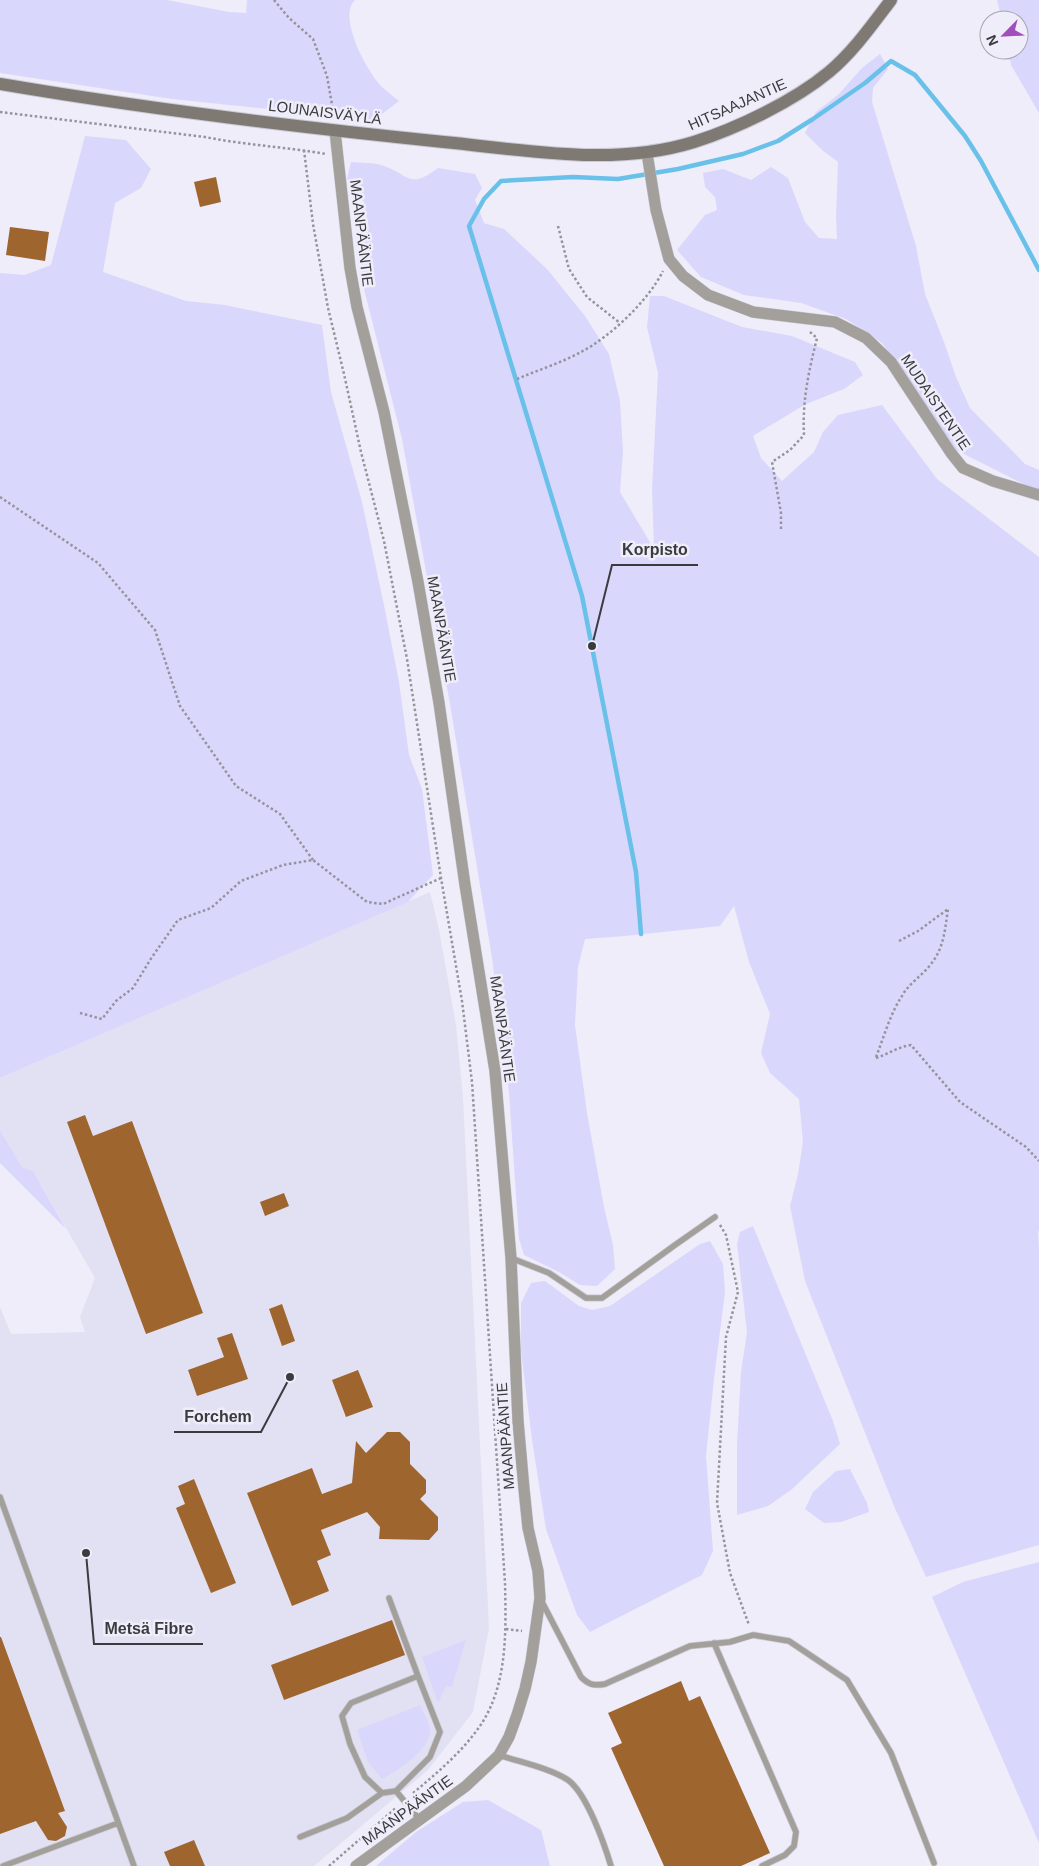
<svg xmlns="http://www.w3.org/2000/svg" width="1039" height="1866" font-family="Helvetica,sans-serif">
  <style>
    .built { fill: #e2e1f3 }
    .green { fill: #dad7fd }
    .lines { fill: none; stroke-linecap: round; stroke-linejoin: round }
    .stream { stroke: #69c1e9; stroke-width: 4.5 }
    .building { fill: #9f652f }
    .lane-casing { stroke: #cac9d4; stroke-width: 7 }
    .street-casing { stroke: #cac9d4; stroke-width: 12 }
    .secondary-casing { stroke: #cac9d4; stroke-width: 14 }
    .path { stroke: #95949c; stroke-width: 2.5; stroke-dasharray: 2.5 2.5; stroke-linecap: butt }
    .lane { stroke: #a39f9b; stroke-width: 5.5 }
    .street { stroke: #a39f9b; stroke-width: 11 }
    .secondary { stroke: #7f7974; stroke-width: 12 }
    .labels { text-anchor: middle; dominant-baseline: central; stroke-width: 5; stroke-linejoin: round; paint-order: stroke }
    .street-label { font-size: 15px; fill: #3b3b3f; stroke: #eeedf9 }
    .leader { fill: none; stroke: #3b3b3f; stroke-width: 2 }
    .callout-dot { fill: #3b3b3f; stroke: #eeedf9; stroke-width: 2 }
    .callout-label { font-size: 16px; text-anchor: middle; font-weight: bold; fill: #3b3b3f; stroke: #eeedf9; stroke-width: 5; stroke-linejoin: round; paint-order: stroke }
  </style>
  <rect width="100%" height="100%" fill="#eeedf9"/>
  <path class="built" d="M430,892l9,38 17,95 7,73 26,530 -16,84 -45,58 -114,96h-314v-559l11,27 74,-2 -5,-15 15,-39 -62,-107 -11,-4 -22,-37v-52z"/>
  <path class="green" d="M0,0h167l62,12 17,1 1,-13h108c-18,17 12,71 26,86 5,5 12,10 18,15l-25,19 -202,-21 -172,-26z
    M997,0h42v113l-28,-48 -3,-15h11v-30h-17z
    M880,54l8,15 -15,19 -1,14 44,144 9,48 19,48 12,35 14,31 55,56 14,6v22l-83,-42 -31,-46 -43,-61 -36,-24 -45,-16 -57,-8 -43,-18 -24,-27 28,-35 12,-5 -2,-13 -10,-10 -2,-14 20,-4 28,11 20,-13 17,11 17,44 14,16 18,1 -1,-23 2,-54 -16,-12 -17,-17 11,-21 23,-18 23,-26z
    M85,136l41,4 25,29 -10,19 -26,15 -12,69 83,29 39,4 97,20 9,67 31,110 23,108 14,72 10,73 13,34 11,86 -25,27 -408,176v-805l25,2 26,-10z
    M351,162c10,1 23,0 33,4 26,9 25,24 54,2l37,6 7,14 -7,12 9,23 20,6 43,40 38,47 24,38 11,47 3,50 -3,41 34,57 -2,-60 6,-116 -11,-46 3,-31h14l78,31 50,9 63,26 8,13 -19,14 -38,15 -53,32 8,22 21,23 32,-29 9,-20 15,-17 44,-10 55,74 102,78v673l-1,1 1,18v296l-113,32 -32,-71 -89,-225 -15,-75 8,-32 5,-32 -4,-43 -29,-26 -9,-20 9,-39 -21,-52 -15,-56 -14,20 -95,10 -40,3 -7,28 -3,58 12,88 17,94 9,38 2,24 -18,17 -17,-1 -21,-13 -35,-17 -5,-16 -10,-146 -17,-135 -42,-254 -48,-265 -38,-150 -5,-47 8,-21 -3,-19 -17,-23z
    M0,1130l22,37 11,4 33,58 -66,-66z
    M753,1226l80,195 7,23 -49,46 -23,16 -31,9v-70l4,-73 6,-40 -10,-88 3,-12z
    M710,1241l13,23 2,28 -11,87 -8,77 7,95 -11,24 -112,57 -13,-17 -31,-86 -14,-89 -11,-89v-48l10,-20 14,-2 34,25 13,4 18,-4 90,-62z
    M850,1469l17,34 2,9 -28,10 -17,1 -19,-14 8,-17 23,-21z
    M1039,1562v281l-107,-246 31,-15z
    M466,1640l-14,47 -6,-1 -8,17 -16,-46z
    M420,1705c3,7 10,18 10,25 0,21 -32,40 -48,49l-14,-17 -11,-32z
    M488,1800l53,30 9,36h-174l40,-34 47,-30z"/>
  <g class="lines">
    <path class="stream" d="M641,934l-5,-62 -54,-276 -113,-370 15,-27 17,-18 72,-4 45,2 60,-10 65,-15 35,-13 35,-22 52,-36 26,-22 24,14 50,61 16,25 58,109"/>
  </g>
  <path class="building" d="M216,177l5,25 -21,5 -6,-25z
    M10,227l39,5 -4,29 -39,-6z
    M85,1115l8,21 39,-15 71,192 -57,21 -79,-212z
    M284,1193l5,13 -24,10 -5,-14z
    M282,1304l13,37 -13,5 -13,-37z
    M232,1333l16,46 -51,17 -9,-26 36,-13 -7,-19z
    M358,1370l15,37 -27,10 -14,-37z
    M387,1432h13l10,10v22l16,16v13l-6,6 18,18v13l-9,10 -50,-1 1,-12 -13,-15 -46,18 10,25 -14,6 12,30 -37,15 -45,-113 65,-25 10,26 30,-11 4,-42 10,12z
    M194,1479l42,104 -25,10 -35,-85 9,-4 -7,-18z
    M392,1620l13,35 -121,45 -13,-35z
    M0,1637h1l64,174 -7,2 9,14 -2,9 -9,5 -8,-1 -12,-19 -36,13z
    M681,1681l8,20 11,-5 70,157 -29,13h-77l-53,-118 11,-5 -14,-30z
    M194,1840l11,26h-35l-6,-14z"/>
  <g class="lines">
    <defs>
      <path id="lane" d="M511,1258l38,15 37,25h16l73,-53 40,-28
        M0,1497l134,369
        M389,1598l29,78
        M541,1600l40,77c8,8 13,9 24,7l85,-38 40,-4 23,-7 36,6 58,39 44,73 43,110
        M714,1643l82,189 -2,14 -9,9 -23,11
        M499,1755c20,7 51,13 69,25 19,14 36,63 43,86
        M396,1791l34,-34 10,-25 -22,-56 -67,27 -9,13 8,28 15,33 17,16 14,-2 24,29
        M300,1837l47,-19 35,-25
        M3,1866l115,-43"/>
      <path id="street" d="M335,131l15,137 7,39 27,105 34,170 21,121 26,182 30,186 16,187 7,163 6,68 4,39 10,43 2,27 -9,64 -6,27 -8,26 -8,22 -10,18 -33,31 -110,80
        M647,153l9,57 13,49 14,17 25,19 45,17 82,10 31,16 25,24 60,91 12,15 30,13 46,14"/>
      <path id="secondary" d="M0,84c147,25 295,43 444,58 83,8 169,25 250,0 44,-14 100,-41 135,-70 24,-20 43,-47 62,-72"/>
    </defs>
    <use href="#lane" class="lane-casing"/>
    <use href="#street" class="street-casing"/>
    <use href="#secondary" class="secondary-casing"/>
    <path class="path" d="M274,0l15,18 24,21 14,37 7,40
      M0,112l205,25c40,8 81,10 121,17
      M304,150l9,74 15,84 16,66 17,78 23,89 23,118 34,219 21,123 10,81 33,501c1,47 3,102 -25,143 -18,26 -43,47 -68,68
      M558,226l11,43 18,28 33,26
      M517,379c21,-9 44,-16 64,-27 29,-15 67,-51 82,-81
      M0,497l98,66 57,67 25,76 56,80 44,28 33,46
      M781,529v-16l-9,-51 18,-12 14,-15c-2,-34 5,-65 13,-97l-7,-6
      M899,941l19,-10 30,-22
      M80,1013l22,6 14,-18 17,-13 19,-31 26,-37 33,-12 30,-27 42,-16 30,-5 54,42 16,2 58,-26
      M876,1057c8,-20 14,-43 26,-61 7,-13 20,-20 29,-32 13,-16 14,-35 17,-55
      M876,1058c12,-4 22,-11 35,-13l49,57 66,45 13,14
      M720,1225l6,10 12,57 -12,45 -9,166 13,70 19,52
      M506,1629l16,2
      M329,1866l68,-59"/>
    <use href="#lane" class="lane"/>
    <use href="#street" class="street"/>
    <use href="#secondary" class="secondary"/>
  </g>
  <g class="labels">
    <g class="street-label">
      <text transform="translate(737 104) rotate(-24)">HITSAAJANTIE</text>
      <text transform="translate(325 112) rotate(7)">LOUNAISVÄYLÄ</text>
      <text transform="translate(362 233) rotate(83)">MAANPÄÄNTIE</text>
      <text transform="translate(936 402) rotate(56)">MUDAISTENTIE</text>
      <text transform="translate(442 629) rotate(80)">MAANPÄÄNTIE</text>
      <text transform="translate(503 1029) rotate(82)">MAANPÄÄNTIE</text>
      <text transform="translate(505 1436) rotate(-94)">MAANPÄÄNTIE</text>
      <text transform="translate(407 1810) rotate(-36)">MAANPÄÄNTIE</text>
    </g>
  </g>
  <path class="leader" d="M592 646L612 565H698M290 1377L261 1432H174M86 1553L94 1644H203"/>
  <g class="callout-dot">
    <circle cx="592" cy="646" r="5"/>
    <circle cx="290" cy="1377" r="5"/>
    <circle cx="86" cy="1553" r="5"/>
  </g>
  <g class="callout-label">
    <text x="655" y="555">Korpisto</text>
    <text x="218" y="1422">Forchem</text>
    <text x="149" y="1634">Metsä Fibre</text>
  </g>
  <g transform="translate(1004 35) rotate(246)"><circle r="24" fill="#eeedf9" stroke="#a6a6af"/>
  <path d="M0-4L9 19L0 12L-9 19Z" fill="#a14dbc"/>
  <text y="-8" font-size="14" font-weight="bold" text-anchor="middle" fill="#3b3b3f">N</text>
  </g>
</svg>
